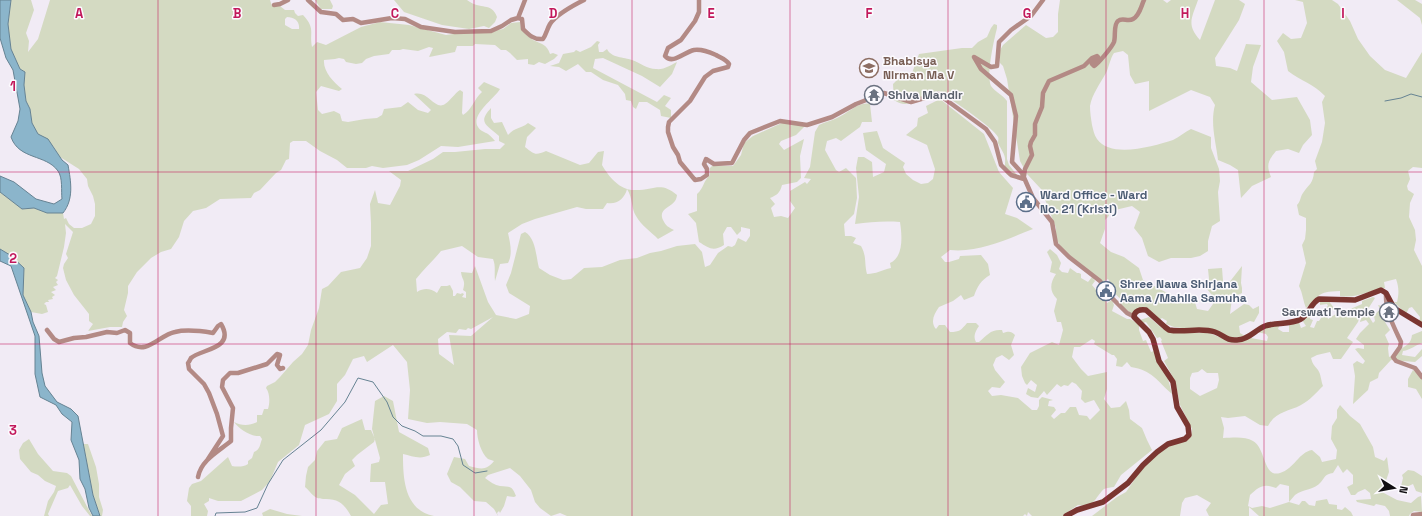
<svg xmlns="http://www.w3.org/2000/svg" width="1422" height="516" font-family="'Space Grotesk',sans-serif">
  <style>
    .green { fill: #d4dac2; fill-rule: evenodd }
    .water { fill: #8bb5cb; stroke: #668393 }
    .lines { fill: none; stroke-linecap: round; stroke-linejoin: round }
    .stream { stroke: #668393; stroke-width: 1 }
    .minor { stroke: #b38a85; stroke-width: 4.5 }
    .major { stroke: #7b3631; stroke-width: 5.5 }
    .grid { fill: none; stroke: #c2185b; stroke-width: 1; stroke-opacity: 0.55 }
    .labels { text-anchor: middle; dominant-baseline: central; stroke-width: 3; stroke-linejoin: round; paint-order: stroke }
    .education-label { font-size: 12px; font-weight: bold; fill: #785e54; stroke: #fcfafe; text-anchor: start }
    .worship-label { font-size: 12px; font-weight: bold; fill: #5b616d; stroke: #fcfafe; text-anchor: start }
    .service-label { font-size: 12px; font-weight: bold; fill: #4e5e75; stroke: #fcfafe; text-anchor: start }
    .grid-label { font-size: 13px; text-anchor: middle; font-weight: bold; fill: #c2185b; stroke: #fcfafe; stroke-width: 3; stroke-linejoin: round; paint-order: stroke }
  </style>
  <rect width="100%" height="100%" fill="#f1ebf5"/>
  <path class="green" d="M11,0h20l3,10 -8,23 3,8 -1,11 10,-13 12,-39h220l2,6h8l5,4h9l1,3 3,3 5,-1c13,14 6,17 9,32l5,-5 9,3 35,-18 19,-5 29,3 37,10 21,-3h21l15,-3 8,-6 9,-1 1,7c4,4 8,8 12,11 8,4 14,4 17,14l3,-1 5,2 -4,4 -9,5 -6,-2 -5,3 -6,-1v-5l-11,1 -7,-7 -4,-3h-5l-6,-5 -20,-1 -2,2h-16l-2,6 -26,5 4,-9 -4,-1 -11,4 -15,-2 -3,1h-8l-3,4 -15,2 -8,3 -4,4 -6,1 -10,-2 -2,-3 -5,-1 -4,1 -11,1c-1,11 9,22 18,29l-3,2 -18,-5 -5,6 2,18 4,4 12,-3 6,3 2,7 6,1 17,-3 12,-1 5,-3 2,-6 17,-2 7,-5 10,8 10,3 3,-3 -17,-16c14,-4 21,17 31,10 6,-4 9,-10 15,-14l3,2 -1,21 1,2c9,-5 11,-16 19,-23l-4,-4 6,-6 16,7c-5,9 -30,26 -22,38 2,4 7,5 10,7 3,2 5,5 7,7l-37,6 -17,-1 -22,14 -12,5 -24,3 -11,-2 -6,2h-19l-10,-8 -17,-9 -14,-10h-13l-3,2 -1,16 -3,1 -5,10 -5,3 -16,17 -6,3 -3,5 -31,1 -14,9 -13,3 -9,10 -5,16 -8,12 -10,3 -10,6 -14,14 -9,14v7l-4,17 3,6 -4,6 -1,5h-12l-22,4 5,-7 -4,-3v-7l-15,-19 -8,-15 -3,-12 1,-4 4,-6 -2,-4 7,-22 -8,-8 1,9 -2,14 -7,29 -2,2 3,2 -2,2 2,3 -5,2 3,3 -5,2 4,3 -3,2 1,2 -5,1 1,2h-3l-2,2 2,1 2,7 -6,2 -11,-2 -8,-17 1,-27 -14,-13 -10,-6v-57l22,17 12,-1 13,5h16l1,6 2,-1 3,6 5,4h8l9,-4 4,-8v-12l-2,-8 -5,-10 -1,-7 -8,-10 -19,-12 -7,-11 -15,-12 -6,-11 -2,-14 -4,-8 -2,-16 1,-13 -5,-3 -9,-20 -3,-25zM287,17c7,0 13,4 12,12h-7l-7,-4v-6z
    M315,0h15l3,6 -1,3h-11z
    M394,0h73c14,11 24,1 30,17l-2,5 -6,6 -5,-2 -15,3 -27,-4 -38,-13z
    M1060,0h103l4,3 4,-3h27c-6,18 -12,24 2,40l15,-40h24l6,4 -6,16 -24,38 1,8 14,2 7,3 9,-27 15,1 -8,22 -2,15 21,18 25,-3 13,23 2,15 -9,10 -4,8 -11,-4 -12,2c-8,10 -10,14 -5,26l-19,9 -11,12 -3,-28 -8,-5 -12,-5c-2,-18 -8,-37 -3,-55l-5,-8 -19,-7 -42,21v-30l-14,3 -5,-9 -2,-20 -5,-4 -9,2c-4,6 -5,14 -8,20 -6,11 -14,21 -16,33 0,6 1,13 2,19 1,4 2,10 5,14 14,20 57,7 76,1 6,-3 12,-8 18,-11l20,8v11l8,21 1,12 -2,11 2,29 -8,5 -4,15v10l-8,5 -9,2h-20l-12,4 -11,-6 -6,-18 -8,-10 6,-16 -8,-6 -21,5 -3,6 -3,3v9l-5,14 11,9 13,5 15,11 4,12 43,23 8,-4 3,10 11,2 5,-7 -2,-10 -4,-5 2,-10 -1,-10 14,-1 1,13 5,3 14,-18 -1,17 1,5v5l-10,5 -2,16 14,-10 5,1 4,4 6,-3v7l-5,9 -4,-1 -11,5 1,7 5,3 -13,2 -41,-9 -17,-2 -8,-3 1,-3 -5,-3 -3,2 -14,-11 -12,6 -14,-11 3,-3 -10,-11 1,-4 -5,-7 -5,3 -40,-32 -7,-11v-11l-15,-39 -14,-15 -7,-13 -13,-82 -4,-13 -3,-3 -1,-11 4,-7 23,-20 20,13 7,-1 5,-5v-18z
    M1295,0h37l6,4 12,17 8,18 12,17 15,14 21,8 16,-26v116l-9,-1 -5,4 2,8 -3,7 1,4 6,4 -4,9 -1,14 6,13 1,10 -2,10 8,16v57l-3,-1 1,-5 -8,-10 -3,1 -3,6 -12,-12h3c2,-8 2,-15 -1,-23l-12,3 1,6c-15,2 -29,11 -45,8v-5c-25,1 -18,4 -34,17 -3,-7 -3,-14 -7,-22l7,-23 -4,-18 3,-6 1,-9v-12l-7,-3 -2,-10c4,-4 3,-8 6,-12 6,-9 10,-9 11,-21l3,-3 -2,-8 7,-19 3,-19 -3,-21 3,-6c-11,-12 -24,-15 -37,-25l-4,-19 -7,-11 6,-8 8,6 10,-1 6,-15 -4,-21z
    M1397,0h18l7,4v21l-2,-7z
    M994,24l3,1v3c-3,12 -11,47 -6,58 4,6 12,9 16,15v58l2,6 8,10c-17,3 -11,-7 -12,-17 -1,-6 -5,-10 -7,-15 0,-2 1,-4 0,-6 -5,-10 -48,-38 -59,-46 -16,2 -29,21 -45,9l-1,-16 5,-5 14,-6 7,-19 43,-6h10l6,-6 9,-5 4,-9z
    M597,41l3,1 -2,3 1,7h4l4,-3c4,9 17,8 25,11 9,3 15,9 24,9 8,1 15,-4 21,-7l-5,12 -12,13 -18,-11 -39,-18 -8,1 -2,9 64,34 7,-7 7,3 -6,8 6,4v8l-10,-2 -1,-6 -13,-8h-8l-3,7 -3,-2 -2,-6 -5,-1 -1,-6 -7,-9 -15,-5 -12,-8h-5l-8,-8 -12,7 -7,-4 -9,-1 9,-3 4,-9 11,-2 2,-2 4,2 11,-5z
    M940,99l44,35 15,38 14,16 -8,26 12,4 16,11c-26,10 -54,24 -83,21l-9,7 4,5h4l10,-3 1,-3 21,-1 7,9 2,11c-9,5 -13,12 -16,21l-10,4 -3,-5 -8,6 -14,6c-5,7 -9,15 -3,22l3,-4h6l5,7c10,0 11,-2 17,-9h9l3,3c-4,6 -6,10 -3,16h3c8,-7 12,-13 23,-12l1,3c6,-2 8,-2 12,2l-4,10 3,10 -5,5 -7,-5 -6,3 -3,7 2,5 10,12 -5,6 -8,-1 -4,4 4,5 9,-1 17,3 14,12h5l2,-4v-6l3,-3 11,3 -4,1 -1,5 6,1 2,3 -5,6 3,3 7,-6h4l5,-6h6l3,8 8,1 3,4 10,-10 -6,-10 -9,3 -4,-4 1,-8 -6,-7 -4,-2 -4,4 -4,-1 -3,2 -4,-3 -10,11 -3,-4 -6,7 -7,-1 -5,-3 2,-6 7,4 2,-7 -6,-5 -4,5 -2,-2 -3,-7 -1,-9 9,-14 22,-11 7,3 4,-15 -2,-8h-4l-3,-11 3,-12c-8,-8 -7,-16 -1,-25l-6,-2 2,-10 -5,-10 3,-3 7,6 4,8 -2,6 3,3 6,1 2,-5 7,5h2l2,1v4l7,4 4,-5 3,4 -3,4 5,6 2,-1v5h4l4,8 5,-3 2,5 -2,6 15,8h3l9,5v6l4,11 3,-1 5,12 3,-1 13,24 5,19c-15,-13 -20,-24 -41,-27l-4,-5 -5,5 -6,-1 1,-7 -3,-4h-2l-18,-11 1,-3 -3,-2 -12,8h-6l-2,10 9,12 7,7 19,-4v17l-3,10 7,9 9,-1 6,-6 3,9 1,9 12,9 5,12 5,10 -31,25 -7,12c-3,0 -7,1 -10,2 -9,8 -9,19 -26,16l-9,6 -5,5h-32l-4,-4 -1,4 -2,-2 -2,2h-456l-7,-3 -9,3 -11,-8 -5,-6 -4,-12 -11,-14 -10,-8 -22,7 -3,3c5,4 10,7 15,8 10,1 12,-1 16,10l-2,1 -7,-1 -3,10 -4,7 -1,-2 -2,2 1,3 -4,-7 -8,-7 -12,-1 -14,-14 -9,-5 -4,-8 7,-17 11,2 4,7c12,3 17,5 25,-5 -2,-1 -4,-1 -6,-2 -7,-6 -11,-20 -11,-29l-10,-6 -27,-2 -13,1 -19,-4 2,-29 -3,-28 -14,-17 -26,17 -3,-6 -11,3 -8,16 -8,9v17l-8,13 -24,11 -6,20 -21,17 -8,19 -8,9 -21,11h-23l-9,-3v3l-5,3 4,7 -1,5h-16v-10l-4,-5 2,-13 3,-4 9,-3 27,-24 4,9c5,1 12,1 16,-2v-3l4,-3 2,-6c6,-2 6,-8 8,-13l-2,-3c-9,1 -21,-7 -26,-14 7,4 16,4 23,0v-7h5l2,-6h4c2,-6 2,-16 -2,-21l1,-2 8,-4 5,-5 13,-15 9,-8 6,-9 3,-15 8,-22 3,-19 6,-3 13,-14 19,-4 7,-10 4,-12v-23l-1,-19 5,-14 3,13 12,2 10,-19 1,-6 -12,-9h19l25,-12 10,-7h12l30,-3h15l5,-5 -6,-3v-5c-12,-11 -22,-13 -8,-28v10l3,5 8,-1 6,13c7,-8 13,-6 20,-12l8,5 -9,9 -2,10c9,7 10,9 21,4l34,14 9,-2 9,-11 6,-1 -2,14c7,12 18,26 34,25 18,0 25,-9 41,5 0,1 -1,5 -2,6 -5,7 -17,8 -12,19 3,6 5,7 11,10l-16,9c-7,-7 -17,-14 -22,-23 -5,-8 -3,-18 -9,-27 -2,9 -10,16 -20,14l-4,6h-17l-9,-2 -42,12 -13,5 -14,9c2,9 5,21 0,30l-8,1 -5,17c-1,-8 1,-15 -2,-22l-15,-2 -16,-11 -21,5c-8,10 -17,18 -25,28l1,13c8,-5 14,-3 20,1l4,-7h6l3,-1 3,6v5h2l2,-3 4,1 1,-1 2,1 -2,3 4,1v-6l-3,-2c3,-11 -1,-9 -2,-18l11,1 3,-7 13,36 8,13 20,4 13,-5 1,-8 -21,-13 -3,-8 5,-12 10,-39 4,-2c11,6 11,25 14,36l11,7 13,5 8,-1 13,-11 18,-1 18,-7 17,-2 13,-5 11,-2 16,-5 18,-2 7,8 3,15 5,-2 8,-12 10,-7 4,1 3,-2 3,-7 8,4 4,-6v-7l-9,-2v4l-4,4 -6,-8h-4l-4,7 1,11c-11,7 -15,3 -25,-3l-3,-19 -8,-9 9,-3v-17c7,-6 6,-13 13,-19v-7l2,-2h21l8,-11 3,-12 9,-7 31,-14 22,3 -10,10 -15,6 -2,3 5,6 20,-11 -4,17 1,22 -4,4 -15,3c-2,8 -5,10 -12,13l5,6 -4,4 3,9 7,-1 7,2 7,-10 -5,-7v-10l15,-9 2,2 4,-5 -7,-1 6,-11 5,-35 4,-7c6,-3 12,-4 18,-7 10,-4 22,-17 33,-14l2,18h-10l-2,5 -19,14 -5,-3 -9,3 -2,9 11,20 3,2 7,-4 10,10 1,20 -3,16 -10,10 1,12h6l5,2 -3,5 8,3c6,11 3,16 6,28 9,0 15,-4 24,-6l-1,-5c14,-6 12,-28 10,-41 -16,-1 -30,0 -45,2l4,-27 -3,-29 2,-11h6l8,5 1,15 11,-5 2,-8 -20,-14 -3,-17 14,-2 6,17 22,15 -2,4 3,7 7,6 8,4 7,-1 5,-4 2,-10 -8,-24 -21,-10 11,-9 1,-8 10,-5 -2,-7zM493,317l-22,19 -22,-1 5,30 -15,-11 -1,-15 9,-7 9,1 3,-4 7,1 2,-2 3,1z
    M1373,297l2,1 -7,11 -7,4 -3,9 -11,16 6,4 -12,17h-8l-3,-7 -13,3 -6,3c2,7 3,7 7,12 3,4 3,11 5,16 -7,7 -13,14 -22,19 -13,7 -25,6 -33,21l-8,-1 -15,-9 -17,2 -7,-1 3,11 -1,10c9,0 22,-2 30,3 13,7 10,37 27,32 14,-4 19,-21 32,-23l8,7 2,5 14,-3 1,-9 -6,-11 1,-13 5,-8v-8l3,-5 10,11 10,8 13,23 2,10 9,4 3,-4 2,15 -7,20 15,8 14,3 7,-6 3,-1 1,16 -8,-1 -4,3 -1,2h-19l-1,-5 -4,-5 -9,-2 -2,2 -17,-4 -1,-2 15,-1 -1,-6 -5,-4 -7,3 -3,3h-4l-4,-8 6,-3v-9l-6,-6 -4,4 -5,-8 -5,8c-8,1 -8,4 -12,9 -6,8 -18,7 -26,13 -2,2 -4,5 -6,7l10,3 3,-4h3l4,4 6,1 1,-5 11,-2 2,5 8,1v4l5,1 3,-3 6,5 2,4h-94l-10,-9v9h-40l-3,-6 5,-7 -14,-8 -12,3 -3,5 -2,13h-88l25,-19 9,-5 13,-19 8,-10 11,-9 15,-11 18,-6 1,-8 -12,-24 -5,-24 -11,-20 4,-3 -7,-17 1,-1 -2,-3 -3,1 -11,-16 -3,1 -3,-3 9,-3 14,12 4,2 22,2h20l23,9 19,-4 16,3 1,-4 -2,-3 -9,-2 9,-5 14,-3 -2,5 5,3h6v-7l10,-3 2,6 5,-2 -4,-6 9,-6 -1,5 3,1 -3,7 4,1 3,-7h2l4,-6 -4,-4 9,-5 -1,-2 -7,1v-5h8l6,8 -7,7 1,4 11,-7 -1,4 8,-2 3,3 1,-2 -3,-2 1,-3 14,-6v-3zM1202,369l5,4h11l1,7 -2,8 -17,8 -10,-7v-11l2,-5 6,-1zM1280,484l9,2v16l-19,6 -8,-2 -10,2 -4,-2 2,-11c9,-8 13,-12 26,-7z
    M1378,305l4,1 3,16 5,8 -5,5 4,9 -1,4 1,9c6,-2 6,-4 11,-7 6,-5 11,-6 12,-15l10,-4v12c-7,2 -11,7 -19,8l-1,4 13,2 7,-8v7l-7,6 -24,-2 -12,13 -1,5 -8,4 -2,8 -15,14 2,-28 -2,-12 4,-3 6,3 2,-3 -10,-12 3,-1 6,1v-4l-8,-6 4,-6 9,-9 -3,-4 -6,2c1,-5 3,-6 8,-7l5,8 2,-2 -1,-5 6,-7z
    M1413,370l9,6v23l-6,-10 -8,-2v-8z
    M384,396l9,5 6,31 29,16 2,7c-10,5 -18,1 -27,-1 0,24 1,56 31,62h-83c-6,-11 -12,-17 -25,-17 -3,0 -9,0 -12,-3 -3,-2 -6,-7 -9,-9l1,-11 2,-9 7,-7 2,-9 8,-10 12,-2 5,-11 20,-9 3,11h6l4,9 -1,3 -17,13 -5,5 3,6 -10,8 -6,11 16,10 19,19 7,-9 7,-1 -3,-22h-15l1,-18 8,-2 1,-4 -8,-29 3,-28z
    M29,439l9,15 15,17 14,2 4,3 21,40h-2l-8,-10 -12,-21 -2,3 -10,3 -10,23 1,2h-5l4,-15 6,-9 2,-6 -11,-5 -7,-6 -7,-3 -11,-13 -1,-9 4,-7z
    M83,444h5l8,23 3,17v13l4,13 -1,6h-2l-7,-21z
    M1408,470l6,1 8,5v17l-6,-2 -3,-7 -13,6 3,-12 -1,-3z
    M270,509l17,5 15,2h-39l-1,-3z"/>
  <path class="water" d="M0,0h11l-3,24 3,25 9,20 5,3 -1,13 2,16 4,8 2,14 6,11 10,5 14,21 6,5c3,17 6,34 -5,48h-16l-13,-5 -12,1 -22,-17v-16l14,6 22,17 18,5 8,-5c-1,-8 1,-21 -4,-28 -12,-17 -39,-11 -47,-34l7,-16 2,-12 -7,-39 -7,-12 -6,-20z
    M0,249l10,6 14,13 -1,27 8,17 2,10 6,14 3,37 3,13 12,16 14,7 7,7 15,79 7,21h-7l-4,-8 -4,-19 -5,-10 -1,-19 -8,-20 1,-18 -10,-8 -6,-9 -16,-8 -5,-23v-38l-24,-70 -11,-5z"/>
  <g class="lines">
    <path class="stream" d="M1385,101l16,-3 10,-4 11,3
      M215,516l1,-3 29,-1 12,-4 11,-24 15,-24 38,-30 24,-28 13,-24 15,4 14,20 6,15 9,9 13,5 8,5h18l12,3 5,7 5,19 12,8 12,-2"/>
    <path class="minor" d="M308,0l13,12 15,2 7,6 10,-1 8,4 31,-5 13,1 16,8 34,5 36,-1 11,-5 9,-6 7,-2 4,1 1,10c6,6 11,11 20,10 3,-4 4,-10 7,-15 6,-9 24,-19 34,-24
      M699,0v12l-4,9 -14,19 -13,8 -3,8c8,9 19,-4 29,-6 8,-1 15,2 22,5 5,3 10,4 13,9l-1,3 -15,4 -8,6 -15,24 -21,21 -1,5v5l5,15 5,8 2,7 15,18 6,-1 6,-4v-6l-3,-5 2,-5 8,5 18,-1 12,-23 6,-7 30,-12 27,4 25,-8 24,-13 28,-11 27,9 27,-8 48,35 9,13 6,23 10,10 13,4
      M1043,0l-12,16 -20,14 -12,12 -2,24 -6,1 -17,-10 7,12 30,26 5,21 -4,46 10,11 11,25 19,24 4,22 13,13 31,24 13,18 14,14 6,3
      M274,5l6,-1 8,-4
      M518,18l7,-18
      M1024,176l1,-7 7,-14 -2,-9 1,-4 4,-7v-11l7,-17 1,-14 6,-12 35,-15 8,-8 5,-2 1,1 -6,7 2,2c4,-2 18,-19 20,-24 2,-6 -1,-17 4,-21 4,-4 10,1 15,-2 7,-4 8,-13 11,-19
      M1386,293c-1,18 8,34 15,49l-1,5 -7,10 3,4 19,7 7,9
      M47,330l7,9 5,3 15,-4 12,-1 21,-5 10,1 8,-3 5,3v10c17,13 29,-8 45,-11 12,-3 26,-1 38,1l5,-7 3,-2c15,25 -20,25 -30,34 -1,2 -2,4 -3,5l1,6 15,15 5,9 8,21 6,22 -15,23
      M198,477c3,-17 21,-26 33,-36v-13l2,-20 -11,-21 1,-7 7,-7h8l29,-9 10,-10 3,1 -3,10 3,4 3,-1
      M1417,516l-4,-1 9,-1"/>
    <path class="major" d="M1066,516l11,-6 26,-8 25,-19 15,-18 14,-13 11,-8 17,-5 4,-4 -1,-9 -11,-19 -4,-25 -14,-21 -6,-22 -4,-7 -15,-15c0,-6 6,-8 12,-7l19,17 4,3c15,3 31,-3 46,2 9,3 11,9 22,8 11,0 18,-10 28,-14 11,-4 25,-1 36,-7 8,-5 10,-16 18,-20l36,1 26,-10 5,3 8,15 28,17"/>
  </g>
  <path class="grid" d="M158,0v516M316,0v516M474,0v516M632,0v516M790,0v516M948,0v516M1106,0v516M1264,0v516M0,172h1422M0,344h1422"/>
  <defs>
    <symbol id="school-ring" viewBox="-11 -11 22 22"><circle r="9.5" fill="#fcfafe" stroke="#8d6e63" stroke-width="1.5"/><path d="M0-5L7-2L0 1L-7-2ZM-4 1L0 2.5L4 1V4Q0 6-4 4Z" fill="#8d6e63"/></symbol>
    <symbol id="temple-ring" viewBox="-11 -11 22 22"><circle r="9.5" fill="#fcfafe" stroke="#6b7280" stroke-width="1.5"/><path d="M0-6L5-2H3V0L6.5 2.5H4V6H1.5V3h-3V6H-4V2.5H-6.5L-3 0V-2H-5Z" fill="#6b7280"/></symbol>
    <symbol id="civic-ring" viewBox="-11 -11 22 22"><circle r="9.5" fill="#fcfafe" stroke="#5c6f8a" stroke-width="1.5"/><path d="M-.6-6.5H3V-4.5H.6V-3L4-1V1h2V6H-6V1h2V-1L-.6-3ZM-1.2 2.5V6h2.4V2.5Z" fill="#5c6f8a"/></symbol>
  </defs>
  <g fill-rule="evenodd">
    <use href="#school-ring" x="858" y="57" width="22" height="22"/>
    <use href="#temple-ring" x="863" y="84" width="22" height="22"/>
    <use href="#civic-ring" x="1015" y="191" width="22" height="22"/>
    <use href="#civic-ring" x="1095" y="280" width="22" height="22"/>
    <use href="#temple-ring" x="1378" y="301" width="22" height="22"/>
  </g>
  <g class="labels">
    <g class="education-label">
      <text x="883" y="61">Bhabisya<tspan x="883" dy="14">Nirman Ma V</tspan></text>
    </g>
    <g class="worship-label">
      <text x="888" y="95">Shiva Mandir</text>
      <text x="1375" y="312" text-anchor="end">Sarswati Temple</text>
    </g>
    <g class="service-label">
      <text x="1040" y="195">Ward Office - Ward<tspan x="1040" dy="14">No. 21 (Kristi)</tspan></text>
      <text x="1120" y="284">Shree Nawa Shirjana<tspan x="1120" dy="14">Aama /Mahila Samuha</tspan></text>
    </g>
  </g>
  <g class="grid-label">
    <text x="79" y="18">A</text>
    <text x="237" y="18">B</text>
    <text x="395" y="18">C</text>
    <text x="553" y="18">D</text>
    <text x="711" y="18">E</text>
    <text x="869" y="18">F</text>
    <text x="1027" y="18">G</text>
    <text x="1185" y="18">H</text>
    <text x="1343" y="18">I</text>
    <text x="13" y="91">1</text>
    <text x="13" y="263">2</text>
    <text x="13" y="435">3</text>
  </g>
  <g transform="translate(1394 488) rotate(101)" stroke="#fcfafe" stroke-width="3" paint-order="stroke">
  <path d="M0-3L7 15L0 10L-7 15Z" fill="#100e11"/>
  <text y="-6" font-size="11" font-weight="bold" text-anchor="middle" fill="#100e11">N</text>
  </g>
</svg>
